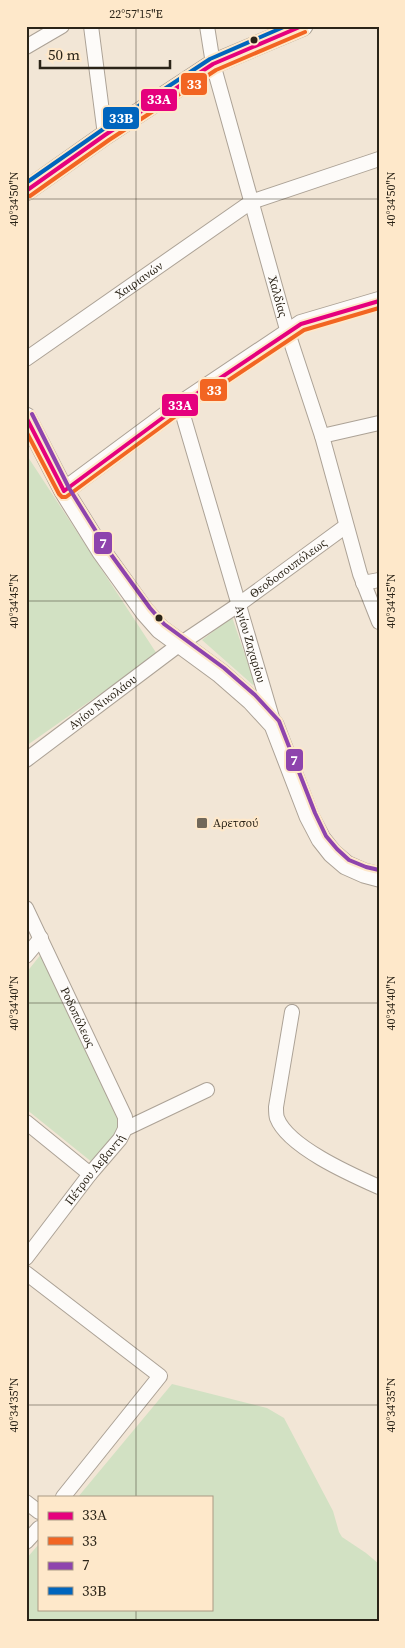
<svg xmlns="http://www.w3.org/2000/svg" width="405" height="1648" font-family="'Source Serif 4',serif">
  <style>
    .green { fill: #d2e1c3 }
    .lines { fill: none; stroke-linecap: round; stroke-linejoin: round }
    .minor-casing { stroke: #aca296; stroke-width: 16 }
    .tertiary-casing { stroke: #aca296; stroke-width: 20 }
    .secondary-casing { stroke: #aca296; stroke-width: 21 }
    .minor { stroke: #fdfbf9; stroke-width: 14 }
    .tertiary { stroke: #fdfbf9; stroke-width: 18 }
    .secondary { stroke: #fdfbf9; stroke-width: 19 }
    .bus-1-casing { stroke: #fee8ca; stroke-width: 8 }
    .bus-2-casing { stroke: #fee8ca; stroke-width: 8 }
    .bus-3-casing { stroke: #fee8ca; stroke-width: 8 }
    .bus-4-casing { stroke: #fee8ca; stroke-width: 8 }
    .bus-1 { stroke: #e5007d; stroke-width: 4 }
    .bus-2 { stroke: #f26522; stroke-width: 4 }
    .bus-3 { stroke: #8e44ad; stroke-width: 4 }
    .bus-4 { stroke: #0065bd; stroke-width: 4 }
    .ticks { fill: none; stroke: #2b2418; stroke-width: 1; stroke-opacity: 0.45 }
    .bus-dot { fill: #2b2418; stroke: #fee8ca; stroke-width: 2 }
    .poi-dot { fill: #71685a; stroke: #fee8ca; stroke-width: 2 }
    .labels { text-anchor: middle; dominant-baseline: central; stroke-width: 4.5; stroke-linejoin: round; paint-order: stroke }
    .street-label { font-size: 12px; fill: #2b2418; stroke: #fee8ca }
    .poi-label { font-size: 12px; fill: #2b2418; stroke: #fee8ca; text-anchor: start }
    .line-badge { stroke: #fee8ca; stroke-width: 2 }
    .badge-label { font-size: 14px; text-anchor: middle; font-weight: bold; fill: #fff }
    .neatline { fill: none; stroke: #2b2418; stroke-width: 2 }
    .ticks-label { font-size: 12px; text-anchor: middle; fill: #2b2418 }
  </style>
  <rect width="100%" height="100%" fill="#f2e6d6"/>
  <path class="green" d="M26,454l131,200 -131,92z
    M232,617l23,67 -2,1 -51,-45z
    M42,953l78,165c-1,21 -14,30 -27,45l-67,-54v-136z
    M172,1384l95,24 17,10 49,93 6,21 3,5 24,16 13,11v58h-353v-63l13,-15v65h172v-112h-133z"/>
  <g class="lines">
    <defs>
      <g id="minor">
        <path d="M91,26l14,109"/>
        <path id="s1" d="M207,26l6,38 75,269 34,103 38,138 19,48"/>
        <path d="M26,47l36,-21"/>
        <path id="s2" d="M26,359l225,-157 128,-43"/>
        <path id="s3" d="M180,405l93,316"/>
        <path d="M322,436l57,-13"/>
        <path d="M363,583l16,-3"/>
        <path id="s4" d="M26,760l154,-116 58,-39 108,-79"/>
        <path id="s5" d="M26,908l99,209v12"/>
        <path d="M26,956l15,-18"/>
        <path d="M292,1012l-16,95c0,4 0,8 1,11 11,29 75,57 102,69"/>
        <path d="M26,1122l64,52"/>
        <path id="s6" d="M26,1258l64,-84 30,-35 5,-10 82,-39"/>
        <path d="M26,1273l134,103 -97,121"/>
        <path d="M26,1502l13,10"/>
        <path d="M26,1542l13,-14"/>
      </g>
      <path id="tertiary" d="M64,491l116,-86 121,-81 78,-23"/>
      <path id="secondary" d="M26,191l79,-56 108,-71 90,-38
        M26,417l38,74 38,61 43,60 15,17 60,44 31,27 23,25 35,91 12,23 11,14 14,12 18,8 15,4"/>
    </defs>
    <use href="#minor" class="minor-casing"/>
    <use href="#tertiary" class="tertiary-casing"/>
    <use href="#secondary" class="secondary-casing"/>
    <use href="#minor" class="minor"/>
    <use href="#tertiary" class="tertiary"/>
    <use href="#secondary" class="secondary"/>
    <defs>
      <path id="bus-1" d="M26,191l79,-56 108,-71 89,-38
        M26,417l38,74 116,-86 121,-81 78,-23"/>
      <path id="bus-2" d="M30,196l79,-56 107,-70 89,-38
        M26,431l33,63 3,3h4l118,-87 120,-80 75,-22"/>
      <path id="bus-3" d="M32,414l37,74 38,61 43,59 14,16 60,44 31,27 24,26 36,92 11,23 11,13 12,11 17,7 13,3"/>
      <path id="bus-4" d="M26,183l76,-53 108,-71 76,-33"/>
    </defs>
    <use href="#bus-1" class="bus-1-casing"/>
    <use href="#bus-2" class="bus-2-casing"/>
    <use href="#bus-3" class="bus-3-casing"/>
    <use href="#bus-4" class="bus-4-casing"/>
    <use href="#bus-1" class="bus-1"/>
    <use href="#bus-2" class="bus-2"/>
    <use href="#bus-3" class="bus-3"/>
    <use href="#bus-4" class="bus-4"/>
  </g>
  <path class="ticks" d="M136,26v1471M26,199h353M26,601h353M26,1003h353M26,1405h353M136,1609v13"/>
  <g class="bus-dot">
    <circle cx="254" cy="40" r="4.5"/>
    <circle cx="159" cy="618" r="4.5"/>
  </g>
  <rect class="poi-dot" x="196" y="817" width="12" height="12" rx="2.5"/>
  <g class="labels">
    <g class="street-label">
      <text stroke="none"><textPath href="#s2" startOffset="138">Χαιριανών</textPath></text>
      <text stroke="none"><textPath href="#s1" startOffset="280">Χαλδίας</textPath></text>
      <text stroke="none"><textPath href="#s4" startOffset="325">Θεοδοσουπόλεως</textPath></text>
      <text stroke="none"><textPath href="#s3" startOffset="249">Αγίου Ζαχαρίου</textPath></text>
      <text stroke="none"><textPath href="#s4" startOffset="96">Αγίου Νικολάου</textPath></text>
      <text stroke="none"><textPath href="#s5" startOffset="121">Ροδοπόλεως</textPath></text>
      <text stroke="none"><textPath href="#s6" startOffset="112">Πέτρου Λεβαντή</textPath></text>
    </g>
    <g class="poi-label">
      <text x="213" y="823">Αρετσού</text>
    </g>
  </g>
  <g class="line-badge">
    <rect x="180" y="72" width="28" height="24" rx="5" fill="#f26522"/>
    <rect x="140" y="88" width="38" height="24" rx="5" fill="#e5007d"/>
    <rect x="102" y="106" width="38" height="24" rx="5" fill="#0065bd"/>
    <rect x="199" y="378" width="29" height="24" rx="5" fill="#f26522"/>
    <rect x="161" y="393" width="38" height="24" rx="5" fill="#e5007d"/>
    <rect x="93" y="531" width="20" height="24" rx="5" fill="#8e44ad"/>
    <rect x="285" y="748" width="19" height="24" rx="5" fill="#8e44ad"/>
  </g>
  <g class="badge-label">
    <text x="194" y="89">33</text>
    <text x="159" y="104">33A</text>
    <text x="121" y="123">33Β</text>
    <text x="214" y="395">33</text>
    <text x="180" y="410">33A</text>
    <text x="103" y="548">7</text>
    <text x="294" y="765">7</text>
  </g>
  <rect width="405" height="1648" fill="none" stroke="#fee8ca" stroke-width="55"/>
  <rect x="38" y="1496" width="175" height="115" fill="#fee8ca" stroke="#aa9a83"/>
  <rect x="48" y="1512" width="25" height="8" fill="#e5007d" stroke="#aa9a83"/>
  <text x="82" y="1520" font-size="15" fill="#2b2418">33A</text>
  <rect x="48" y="1537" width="25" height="8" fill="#f26522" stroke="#aa9a83"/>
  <text x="82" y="1546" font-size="15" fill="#2b2418">33</text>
  <rect x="48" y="1562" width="25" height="8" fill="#8e44ad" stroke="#aa9a83"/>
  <text x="82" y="1570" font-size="15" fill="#2b2418">7</text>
  <rect x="48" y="1587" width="25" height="8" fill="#0065bd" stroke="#aa9a83"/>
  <text x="82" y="1596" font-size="15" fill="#2b2418">33Β</text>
  <path d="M40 60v8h130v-8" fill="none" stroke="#2b2418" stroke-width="2.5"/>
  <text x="48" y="60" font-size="15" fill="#2b2418" stroke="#fee8ca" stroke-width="4" paint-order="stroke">50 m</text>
  <rect x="28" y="28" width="350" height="1592" class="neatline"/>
  <g class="ticks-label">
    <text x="136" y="18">22°57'15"E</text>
    <text transform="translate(14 199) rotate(-90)" y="4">40°34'50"N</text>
    <text transform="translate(391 199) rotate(-90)" y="4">40°34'50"N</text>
    <text transform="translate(14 601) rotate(-90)" y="4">40°34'45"N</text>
    <text transform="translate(391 601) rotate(-90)" y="4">40°34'45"N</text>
    <text transform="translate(14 1003) rotate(-90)" y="4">40°34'40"N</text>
    <text transform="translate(391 1003) rotate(-90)" y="4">40°34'40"N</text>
    <text transform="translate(14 1405) rotate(-90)" y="4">40°34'35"N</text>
    <text transform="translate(391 1405) rotate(-90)" y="4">40°34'35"N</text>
  </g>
</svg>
